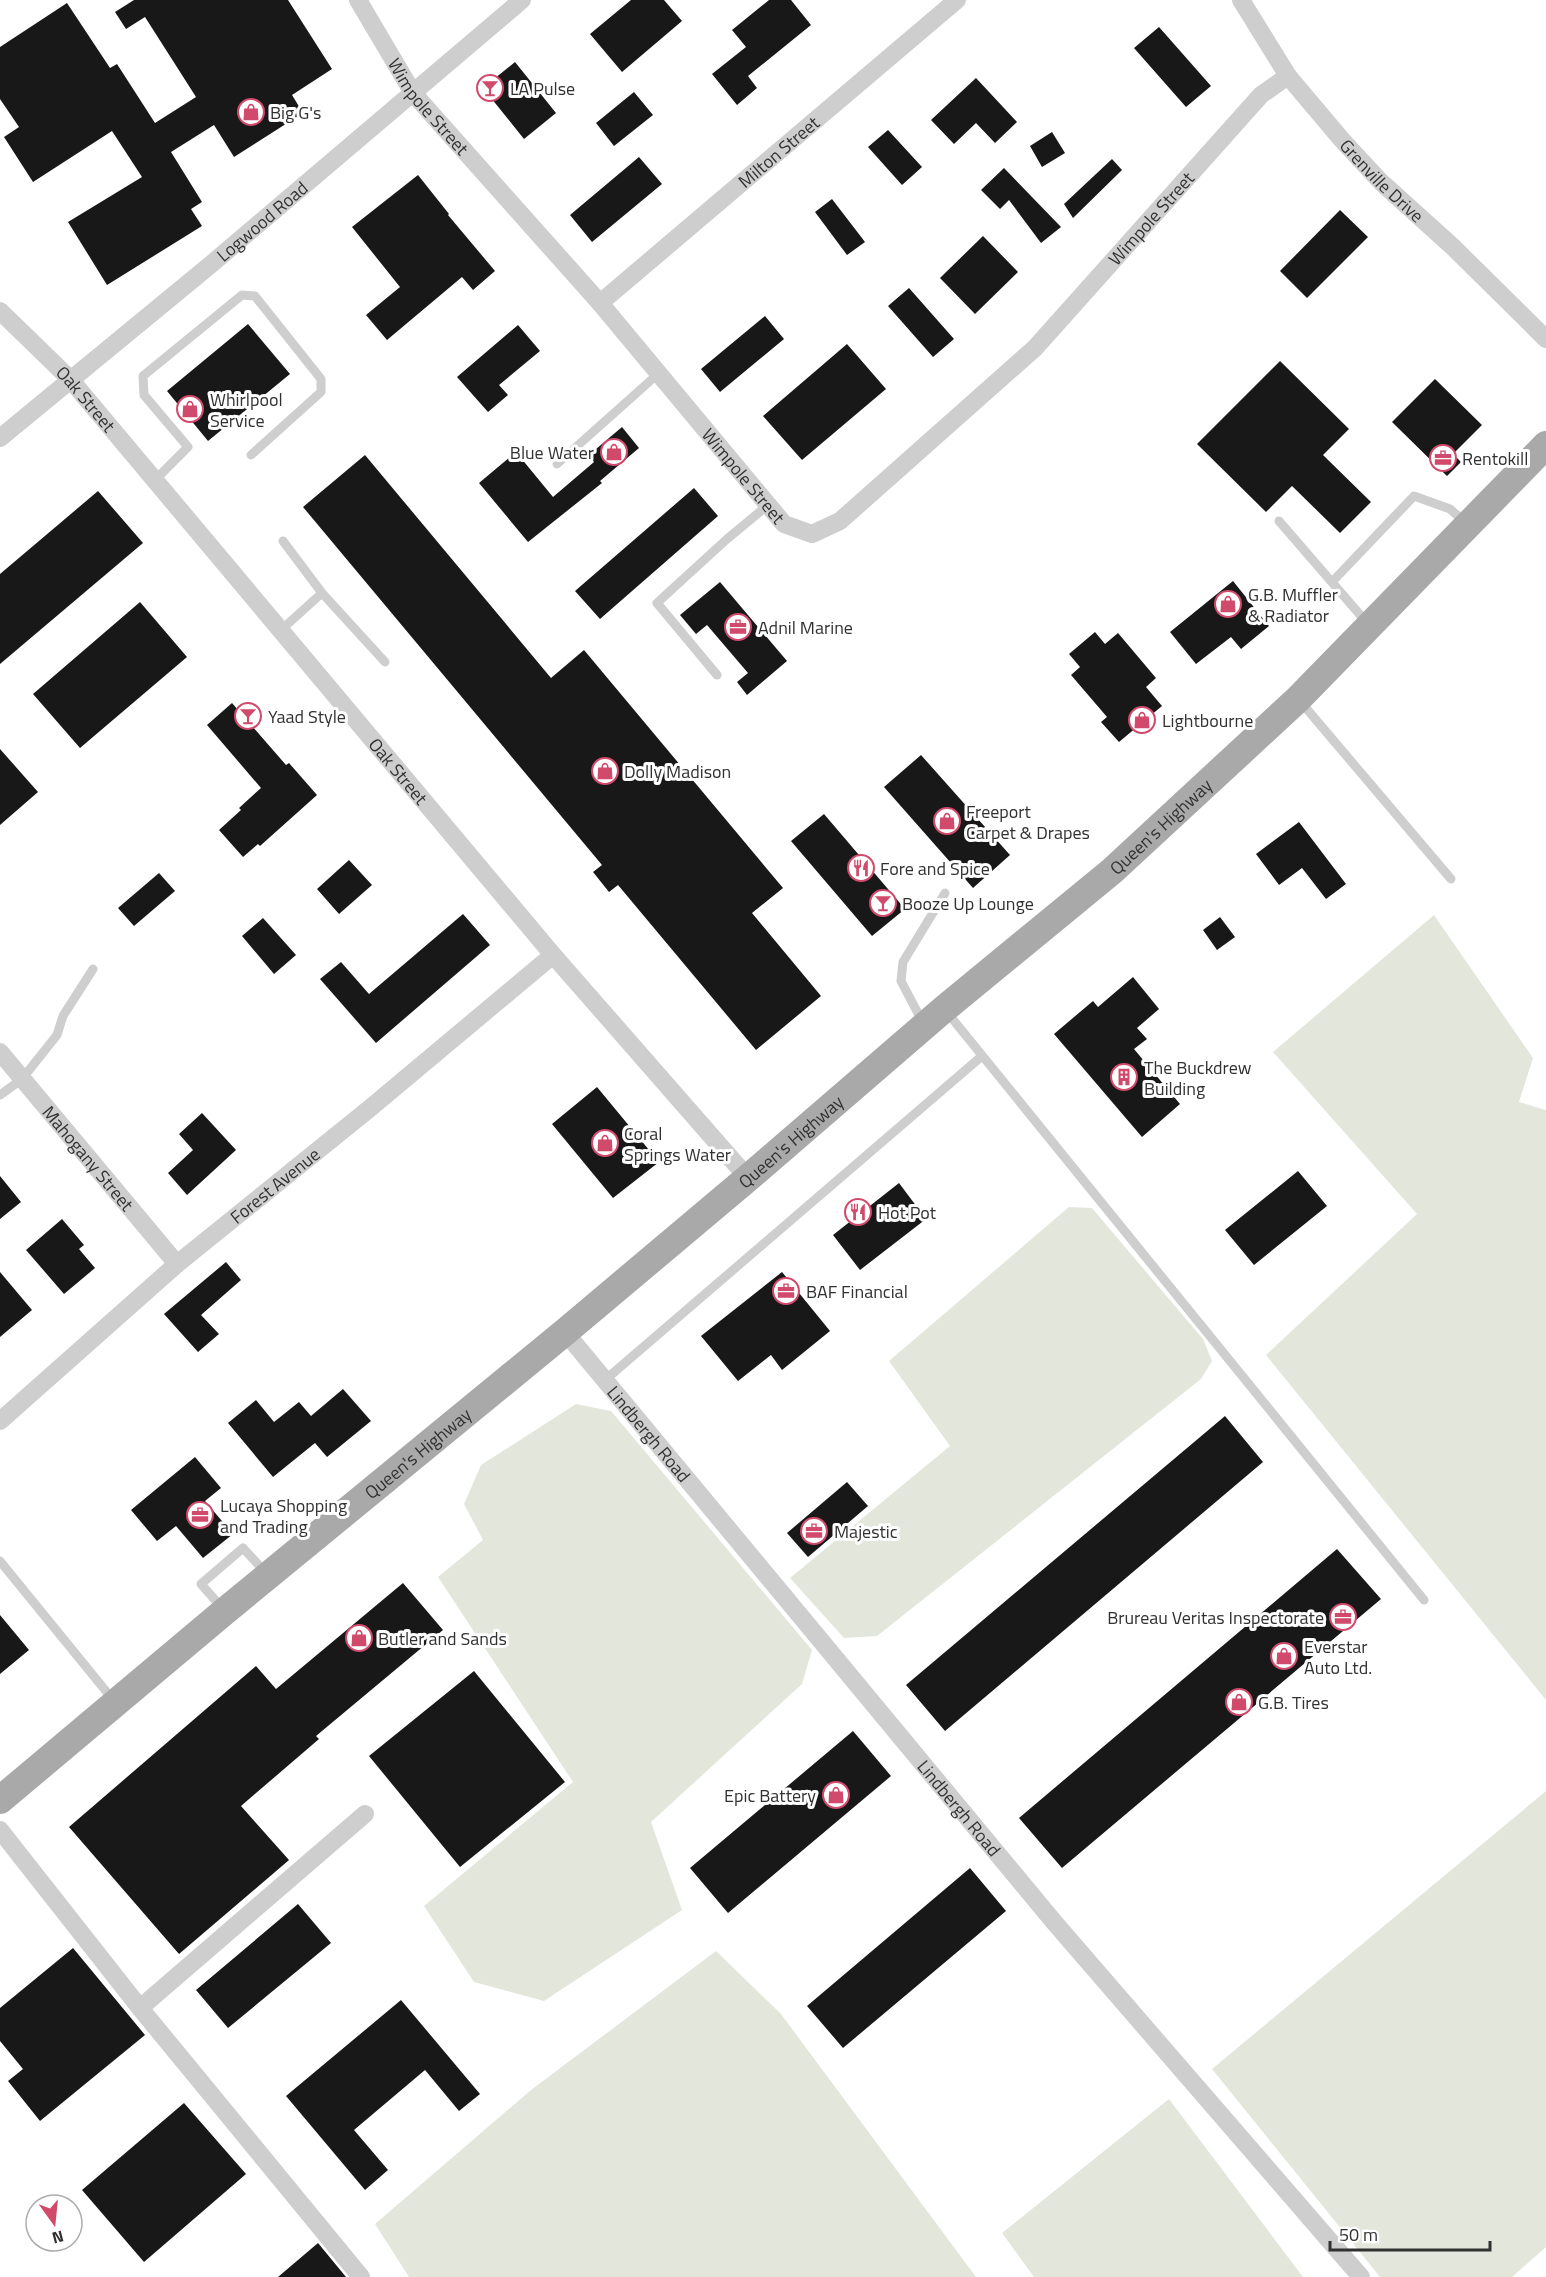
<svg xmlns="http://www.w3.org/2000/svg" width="1546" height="2277" font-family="'Titillium Web',sans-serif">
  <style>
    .green { fill: #e3e7db }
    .building { fill: #181818 }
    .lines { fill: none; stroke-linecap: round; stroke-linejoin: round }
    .lane { stroke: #cecece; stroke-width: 9 }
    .street { stroke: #cecece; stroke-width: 18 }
    .primary { stroke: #a9a9a9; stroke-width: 28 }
    .labels { text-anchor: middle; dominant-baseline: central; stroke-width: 6; stroke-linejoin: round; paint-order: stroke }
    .poi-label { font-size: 18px; fill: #313131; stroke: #fff; text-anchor: start }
    .street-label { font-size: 18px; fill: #313131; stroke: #fff }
  </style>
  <rect width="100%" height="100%" fill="#fff"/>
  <path class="green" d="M1434,915l99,143 -14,44 27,8v590l-280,-345 151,-141 -144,-162z
    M1069,1207l23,1 111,131 9,22 -11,18 -324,257 -33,2 -54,-60 160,-132 -61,-85z
    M576,1404l35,7 201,239 -10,34 -151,138 31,88 -138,91 -70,-19 -50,-76 149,-124 -135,-205 45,-37 -19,-36 17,-39z
    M1546,1791v456l-34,30h-132l-168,-208z
    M716,1951l65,63 195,263h-567l-34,-53 156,-134z
    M1169,2099l134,178h-269l-32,-44z"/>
  <path class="building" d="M134,0h154l44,69 -40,26 11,18 -69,44 -20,-32 -43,27 31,50 -11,7 11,17 -95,59 -39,-63 74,-45 -30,-46 -79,51 -29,-45 15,-10 -19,-28v-52l67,-44 43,65 7,-4 38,59 41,-26 -51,-80 -19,12 -11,-17z
    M631,0h33l18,21 -60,51 -32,-38z
    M769,0h22l20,25 -63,51 9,12 -20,17 -25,-31 34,-27 -14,-17z
    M1159,27l52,59 -25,21 -52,-59z
    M515,62l41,51 -32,26 -41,-51z
    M976,78l41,44 -22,21 -19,-20 -22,21 -23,-24z
    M634,92l19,23 -39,31 -18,-23z
    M888,130l34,37 -20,18 -34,-38z
    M1052,132l13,21 -23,14 -12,-21z
    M639,157l23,27 -70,58 -22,-27z
    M1112,159l10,11 -49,48 -9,-14z
    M1004,168l57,59 -20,16 -32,-43 -9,9 -19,-19z
    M418,175l31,39 -1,1 47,56 -22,19 -11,-13 -75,63 -21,-25 34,-28 -48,-60z
    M832,199l33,43 -18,13 -32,-43z
    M1340,210l28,27 -61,61 -27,-27z
    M983,236l35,36 -43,42 -35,-36z
    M909,288l45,51 -21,18 -45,-51z
    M765,316l19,23 -64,53 -19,-23z
    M248,324l42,50 -82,67 -41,-50z
    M518,325l22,26 -41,34 9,10 -20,17 -31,-35z
    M847,344l39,45 -84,71 -39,-44z
    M1280,361l69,68 -26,26 48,47 -31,31 -48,-47 -26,26 -69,-68z
    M1435,379l47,46 -29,29 8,8 -14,14 -55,-54z
    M622,427l17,21 -39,33 2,2 -74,59 -49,-59 37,-31 37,45 41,-35 -5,-7z
    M365,455l186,223 33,-28 199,238 -31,25 69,83 -65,54 -138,-165 -9,7 -16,-20 9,-7 -299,-358z
    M694,488l24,28 -118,103 -25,-28z
    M98,491l45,52 -143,121v-90z
    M1233,581l36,45 -28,23 -10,-12 -35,27 -26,-32z
    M720,582l67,79 -40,34 -10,-13 11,-9 -41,-48 -11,9 -16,-19z
    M140,602l47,55 -107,91 -47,-54z
    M1095,632l10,12 13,-11 38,45 -10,9 16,19 -43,36 -18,-20 6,-5 -36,-42 9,-8 -11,-13z
    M232,703l54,62 3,-2 28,32 -57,51 -2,-2 -15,13 -24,-27 22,-20 -2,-2 22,-20 -54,-63z
    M0,749l38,43 -38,33z
    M921,755l89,100 -37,33 -89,-101z
    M824,814l81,95 -33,27 -81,-95z
    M1299,822l47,62 -20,15 -24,-31 -23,17 -23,-31z
    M349,860l23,25 -33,29 -22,-25z
    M159,873l16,18 -41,35 -16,-18z
    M463,914l27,31 -114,98 -56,-64 21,-17 28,32z
    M1220,917l15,20 -18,13 -14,-20z
    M263,918l33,37 -22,19 -32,-38z
    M1133,977l26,32 -22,19 10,11 -13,10 46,55 -38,33 -88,-103 39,-33 5,6z
    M597,1087l62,75 -46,36 -61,-74z
    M202,1113l34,37 -49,45 -19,-22 25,-23 -14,-16z
    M1298,1171l29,35 -73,59 -29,-35z
    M0,1176l21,26 -21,17z
    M899,1183l27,36 -66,51 -27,-35z
    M62,1219l22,26 -5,4 16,19 -31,26 -38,-44z
    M226,1262l15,18 -40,35 18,19 -21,18 -34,-38z
    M0,1272l32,38 -32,27z
    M782,1272l48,59 -48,39 -11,-15 -33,26 -37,-45z
    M343,1389l28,32 -44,36 -12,-14 -42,34 -45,-54 28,-23 18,22 25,-20 12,14z
    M1225,1416l38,46 -318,269 -39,-46z
    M195,1457l26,31 -16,13 28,33 -30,24 -27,-32 -19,15 -26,-31z
    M847,1482l21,24 -60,51 -21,-24z
    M1337,1549l44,50 -319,269 -43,-50z
    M403,1583l40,47 -127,106 3,3 -78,67 48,54 -110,94 -110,-127 187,-161 20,23z
    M0,1615l29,35 -29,24z
    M474,1671l91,111 -105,85 -91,-111z
    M853,1731l38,45 -163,137 -38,-45z
    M970,1868l36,43 -163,137 -36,-42z
    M298,1904l33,39 -103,85 -32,-38z
    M73,1948l72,87 -105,86 -32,-40 15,-12 -23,-28v-33z
    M401,2000l79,94 -21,17 -34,-41 -71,60 34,40 -23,20 -79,-94z
    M184,2103l62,71 -102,88 -62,-72z
    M318,2243l28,34h-68z"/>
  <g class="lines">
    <path class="lane" d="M557,464l102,-91
      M155,480l33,-33 -44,-52 -1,-19 99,-81 13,1 66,83v13l-70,63
      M1279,521l89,103
      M283,541l39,52 63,69
      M1332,582l82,-86 36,13 15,13
      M281,630l41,-37
      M717,675l-60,-72 70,-64 41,-34
      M1300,701l151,178
      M946,1011l478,589
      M922,1021l-21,-40 2,-19 42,-69
      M0,1095l22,-16 35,-44 6,-19 30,-47
      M605,1380l377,-324
      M0,1561l114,140
      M223,1609l-22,-25 42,-36 24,26"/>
    <g class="street">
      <path id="s1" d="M358,0l55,93 187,210 184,221 28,10 28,-13 195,-173 226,-253 27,-19"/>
      <path id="s2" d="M1241,0l47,76 54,64 39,42 72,65 93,92"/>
      <path id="s3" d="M600,303l357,-303"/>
      <path id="s4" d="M0,311l70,68 483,576 195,223"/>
      <path id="s5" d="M0,438l209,-172 313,-266"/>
      <path id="s6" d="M0,1052l177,212"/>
      <path id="s7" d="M565,1332l489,590 307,355"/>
      <path id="s8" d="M0,1421l177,-157 192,-155 184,-154"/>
      <path d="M0,1830l140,178 221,269"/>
      <path d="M140,2008l225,-194"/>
    </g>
    <path class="primary" id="s9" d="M0,1800l225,-189 340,-279 183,-154 196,-169 168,-138 186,-172 248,-254"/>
  </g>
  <defs>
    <symbol id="bar-ring" viewBox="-11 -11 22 22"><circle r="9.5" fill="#fff" stroke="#d14a6b" stroke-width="1.5"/><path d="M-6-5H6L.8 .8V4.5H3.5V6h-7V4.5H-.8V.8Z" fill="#d14a6b"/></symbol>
    <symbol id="shop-ring" viewBox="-11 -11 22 22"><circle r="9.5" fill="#fff" stroke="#d14a6b" stroke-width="1.5"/><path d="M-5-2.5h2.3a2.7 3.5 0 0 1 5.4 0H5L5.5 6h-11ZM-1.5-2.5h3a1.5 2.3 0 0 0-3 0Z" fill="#d14a6b"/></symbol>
    <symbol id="office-ring" viewBox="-11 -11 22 22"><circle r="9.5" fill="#fff" stroke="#d14a6b" stroke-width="1.5"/><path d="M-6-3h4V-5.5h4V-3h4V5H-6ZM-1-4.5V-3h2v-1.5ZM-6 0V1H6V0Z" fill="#d14a6b"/></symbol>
    <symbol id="restaurant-ring" viewBox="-11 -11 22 22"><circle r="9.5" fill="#fff" stroke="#d14a6b" stroke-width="1.5"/><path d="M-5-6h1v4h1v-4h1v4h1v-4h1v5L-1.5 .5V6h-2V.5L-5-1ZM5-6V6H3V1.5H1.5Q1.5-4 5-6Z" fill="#d14a6b"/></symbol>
    <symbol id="building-ring" viewBox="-11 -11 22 22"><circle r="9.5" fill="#fff" stroke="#d14a6b" stroke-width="1.5"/><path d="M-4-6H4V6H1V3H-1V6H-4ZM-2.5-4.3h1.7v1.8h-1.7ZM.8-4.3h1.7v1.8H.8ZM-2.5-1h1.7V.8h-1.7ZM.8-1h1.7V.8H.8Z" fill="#d14a6b"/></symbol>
  </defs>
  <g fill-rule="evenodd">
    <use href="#bar-ring" x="475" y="73" width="30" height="30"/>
    <use href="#shop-ring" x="236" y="97" width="30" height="30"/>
    <use href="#shop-ring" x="175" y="394" width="30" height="30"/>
    <use href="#shop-ring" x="599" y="437" width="30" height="30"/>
    <use href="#office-ring" x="1428" y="443" width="30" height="30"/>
    <use href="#shop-ring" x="1213" y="589" width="30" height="30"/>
    <use href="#office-ring" x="723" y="612" width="30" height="30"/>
    <use href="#bar-ring" x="233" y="701" width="30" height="30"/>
    <use href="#shop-ring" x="1127" y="705" width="30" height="30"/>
    <use href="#shop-ring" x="590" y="756" width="30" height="30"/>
    <use href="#shop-ring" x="932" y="806" width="30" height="30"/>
    <use href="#restaurant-ring" x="846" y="853" width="30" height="30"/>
    <use href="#bar-ring" x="868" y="888" width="30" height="30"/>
    <use href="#building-ring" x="1109" y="1062" width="30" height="30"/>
    <use href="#shop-ring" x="590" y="1128" width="30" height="30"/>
    <use href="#restaurant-ring" x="843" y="1197" width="30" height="30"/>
    <use href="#office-ring" x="771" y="1276" width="30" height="30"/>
    <use href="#office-ring" x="185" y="1500" width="30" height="30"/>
    <use href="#office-ring" x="799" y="1516" width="30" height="30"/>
    <use href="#office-ring" x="1328" y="1602" width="30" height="30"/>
    <use href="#shop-ring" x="344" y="1623" width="30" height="30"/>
    <use href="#shop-ring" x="1269" y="1641" width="30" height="30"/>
    <use href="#shop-ring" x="1224" y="1687" width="30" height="30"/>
    <use href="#shop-ring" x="821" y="1780" width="30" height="30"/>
  </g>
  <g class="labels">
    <g class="poi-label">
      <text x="510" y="88">LA Pulse</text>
      <text x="270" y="112">Big G's</text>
      <text x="210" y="399">Whirlpool<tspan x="210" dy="21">Service</tspan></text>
      <text x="594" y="452" text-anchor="end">Blue Water</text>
      <text x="1462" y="458">Rentokill</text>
      <text x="1248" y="594">G.B. Muffler<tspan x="1248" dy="21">&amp; Radiator</tspan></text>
      <text x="758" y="627">Adnil Marine</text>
      <text x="268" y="716">Yaad Style</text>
      <text x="1162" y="720">Lightbourne</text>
      <text x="624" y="771">Dolly Madison</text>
      <text x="966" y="811">Freeport<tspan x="966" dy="21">Carpet &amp; Drapes</tspan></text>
      <text x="880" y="868">Fore and Spice</text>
      <text x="902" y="903">Booze Up Lounge</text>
      <text x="1144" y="1067">The Buckdrew<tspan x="1144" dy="21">Building</tspan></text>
      <text x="624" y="1133">Coral<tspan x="624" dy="21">Springs Water</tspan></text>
      <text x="878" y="1212">Hot Pot</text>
      <text x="806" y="1291">BAF Financial</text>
      <text x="220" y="1505">Lucaya Shopping<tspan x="220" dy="21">and Trading</tspan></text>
      <text x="834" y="1531">Majestic</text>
      <text x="1324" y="1617" text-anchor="end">Brureau Veritas Inspectorate</text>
      <text x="378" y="1638">Butler and Sands</text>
      <text x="1304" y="1646">Everstar<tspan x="1304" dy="21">Auto Ltd.</tspan></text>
      <text x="1258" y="1702">G.B. Tires</text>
      <text x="816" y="1795" text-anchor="end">Epic Battery</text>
    </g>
    <g class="street-label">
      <text stroke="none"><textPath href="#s1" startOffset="128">Wimpole Street</textPath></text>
      <text stroke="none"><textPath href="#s3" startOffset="234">Milton Street</textPath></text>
      <text stroke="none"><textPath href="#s2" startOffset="230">Grenville Drive</textPath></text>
      <text stroke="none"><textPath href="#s1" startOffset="1172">Wimpole Street</textPath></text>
      <text stroke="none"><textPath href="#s5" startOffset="340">Logwood Road</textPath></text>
      <text stroke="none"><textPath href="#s4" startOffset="123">Oak Street</textPath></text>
      <text stroke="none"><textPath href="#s1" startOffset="614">Wimpole Street</textPath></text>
      <text stroke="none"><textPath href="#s4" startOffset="609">Oak Street</textPath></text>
      <text stroke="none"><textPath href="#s9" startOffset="1515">Queen's Highway</textPath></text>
      <text stroke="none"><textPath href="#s9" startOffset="1029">Queen's Highway</textPath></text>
      <text stroke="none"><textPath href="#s6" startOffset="138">Mahogany Street</textPath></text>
      <text stroke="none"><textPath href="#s8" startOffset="362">Forest Avenue</textPath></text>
      <text stroke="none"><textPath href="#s7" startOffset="132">Lindbergh Road</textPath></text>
      <text stroke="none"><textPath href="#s9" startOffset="543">Queen's Highway</textPath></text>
      <text stroke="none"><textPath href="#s7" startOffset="618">Lindbergh Road</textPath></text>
    </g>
  </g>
  <g transform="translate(54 2223) rotate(165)"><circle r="28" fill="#ffffff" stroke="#adadad" stroke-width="1.5"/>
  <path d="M0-4.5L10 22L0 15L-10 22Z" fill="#d14a6b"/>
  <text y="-9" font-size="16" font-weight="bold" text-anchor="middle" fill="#313131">N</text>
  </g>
  <path d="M1330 2241v9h160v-9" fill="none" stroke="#313131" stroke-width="3"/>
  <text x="1339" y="2241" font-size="18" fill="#313131" stroke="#ffffff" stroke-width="4.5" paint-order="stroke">50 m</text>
</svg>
